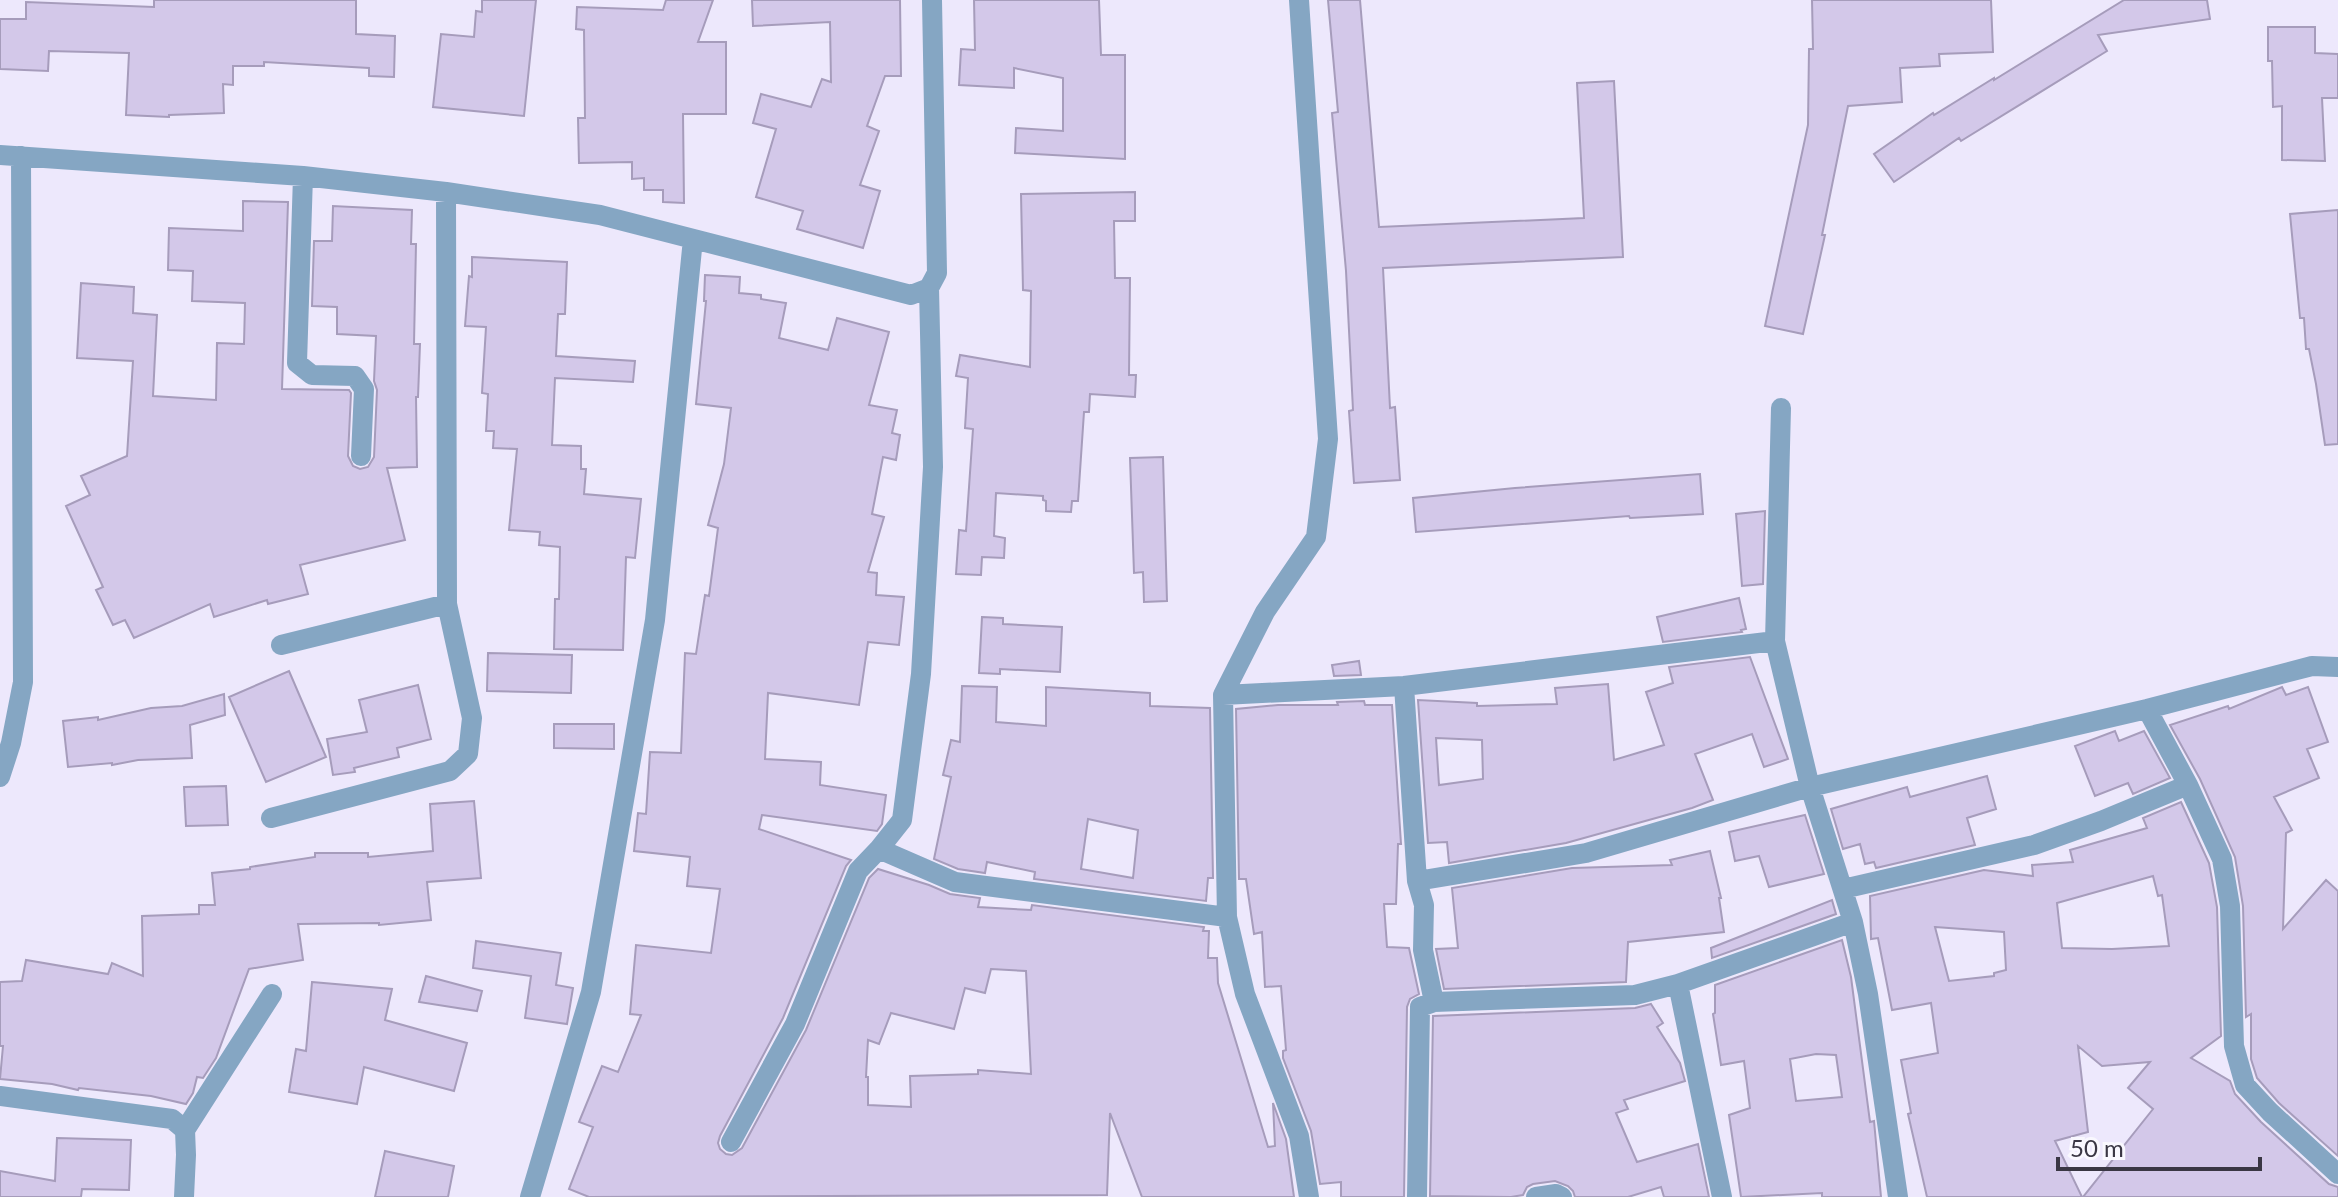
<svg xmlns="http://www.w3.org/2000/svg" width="2338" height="1197" font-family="Lato,sans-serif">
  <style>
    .building { fill: #d3c8e9; stroke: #a69cbb; stroke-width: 2; fill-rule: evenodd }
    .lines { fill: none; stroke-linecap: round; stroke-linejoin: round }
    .street { stroke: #85a6c3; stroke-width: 20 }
  </style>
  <rect width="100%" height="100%" fill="#ede8fc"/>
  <path class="building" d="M154,0h202v34l39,2 -1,41 -25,-1v-8l-105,-6v4h-31v19l-10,-1 1,29 -55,2v2l-43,-2 3,-62 -80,-2 -1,20 -48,-2v-50h26v-17l128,5z
    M482,0h54l-12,116 -91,-9 8,-73 33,3 2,-26 6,1z
    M666,0h47l-15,42h28v72h-43l1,89 -21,-1v-12h-19v-12l-12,1v-17l-53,1 -1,-45h7l-1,-88 -8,-1 1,-22 86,3z
    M752,0h148l1,76h-16l-18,50 12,5 -19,54 20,6 -17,57 -66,-19 6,-18 -47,-14 20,-68 -23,-6 8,-29 50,13 11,-28 9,3 -1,-60 -77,4z
    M974,0h125l2,55h24v104l-110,-6 1,-25 47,3v-53l-49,-10v20l-55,-3 2,-36 14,1z
    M1328,0h32l19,227 205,-9 -7,-135 37,-2 9,176 -240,11 7,140 5,-1 5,73 -46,3 -5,-72 4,-1 -7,-139 -14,-158 6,-1z
    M1812,0h179l2,52 -54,2 1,12 -40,2 2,34 -54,4 -26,129h3l-22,99 -38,-8 43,-201 1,-76h4z
    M2124,0h83l3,19 -112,16 9,16 -146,90 -2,-3 -65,44 -20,-28 59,-41 1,2 60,-37v2z
    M2268,27h47v26l23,1v44h-16l3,63 -43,-1v-54l-9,1 -1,-46h-4z
    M1135,192v29h-21l1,57h15l-1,97h7l-1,22 -45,-3 -1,18h-5l-6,89h-6l-1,11 -25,-1v-10l-3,-1v-4l-47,-3 -2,43 11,2 -1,20 -22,-1 -1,18 -25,-1 3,-44 7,1 7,-102 -8,-1 3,-50 -12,-2 4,-21 70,12 1,-76 -8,-1 -2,-96z
    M243,201l45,1 -6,187 67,1 2,3 -3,63 5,10 7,3 8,-2 6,-10 3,-67 -3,-9 2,-45 -39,-2v-27l-25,-1 2,-65h18l1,-35 79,4 -1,34h5l-2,100h6l-2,53h-2l1,70 -30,1 18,72 -105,25 8,29 -40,10 -1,-4 -53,17 -4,-13 -76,34 -9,-18 -12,5 -17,-35 7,-3 -37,-81 24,-11 -9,-19 46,-20 6,-95 -56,-3 4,-75 53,4 -1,26 24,2 -4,81 63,4 1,-57 27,1 1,-41 -53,-2 1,-30 -25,-1 1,-42 74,3z
    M2338,210v234l-13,1 -9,-61 -7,-35h-3l-2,-31h-4l-10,-104z
    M472,257l95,5 -2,52h-7l-2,42 79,5 -2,21 -78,-4 -3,67 29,1v23h5l-2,25 57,5 -6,59 -9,-1 -3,93 -69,-1 1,-50h4l1,-52 -21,-2 1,-13 -31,-2 8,-81 -24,-1 1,-17h-8l2,-37 -6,-1 4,-66 -21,-1 4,-50 3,1z
    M705,275l35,2 -1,16 22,2v4l25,4 -7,35 49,12 9,-32 52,14 -20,73 28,5 -5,23 8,2 -4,25 -13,-3 -11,57 12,3 -16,55 9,1 -1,22 28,2 -5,48 -31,-3 -9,63 -91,-12 -3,66 56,3 -1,23 66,10 -4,29 -5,7 -115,-16 -3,14 92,31 -5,6 -63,152 -63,118 -2,7 2,6 6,5 6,1 10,-7 64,-118 63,-152 9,-9 51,16 21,9 30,4 -2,9 53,3 1,-5 172,22 -1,4h6l-1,27h9l1,25 50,164 7,-1 -2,-43 13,36 8,58h-152l-32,-84 -3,82 -518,2 -20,-8 24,-62 -14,-5 23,-56 16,6 23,-57 -11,-1 6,-69 75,8 9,-64 -33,-3 3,-29 -56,-6 4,-38 8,1 4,-62 31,1 4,-100 11,1 9,-59 4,1 9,-68 -10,-3 16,-61 7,-56 -35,-4 10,-103h-2zM991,969l35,2 5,103 -53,-4v4l-68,2 1,31 -43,-2v-28h-2l2,-37 11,4 12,-31 63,16 11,-41 20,5z
    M1163,457l4,144 -23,1 -1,-30 -9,1 -4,-115z
    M1700,474l3,40 -73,4 -1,-2 -213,16 -3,-34 102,-10z
    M1765,511l-2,73 -21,2 -6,-72z
    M1739,598l7,31 -5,1 1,2 -79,10 -6,-25z
    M982,617l21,1v6l59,3 -2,45 -60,-3v5l-21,-1z
    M488,653l84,2 -1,38 -84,-2z
    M1750,657l38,102 -24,8 -12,-33 -57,20 18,46 -21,8 -126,35 -117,20 -2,-21 -19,1 -10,-143 59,3v3l80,-2 -2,-16 53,-4 6,76 50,-15 -18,-53 27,-9 -4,-16zM1436,738l46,2 1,39 -44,6z
    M1359,661l2,14 -27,1 -2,-11z
    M289,671l37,86 -60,25 -37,-85z
    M418,685l13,54 -34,9 2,9 -45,11 1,4 -22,3 -6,-36 40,-7 -8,-32z
    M962,686l35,1 -1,35 50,4v-39l104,6v13l60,2 3,170h-5l-2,23 -172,-22 1,-7 -48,-10 -2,11 -27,-4 -24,-10 17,-82 -8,-2 8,-35 9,2zM1088,819l50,11 -5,48 -52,-9z
    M2282,687l4,8 22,-8 20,55 -21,7 12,29 -45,19 18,33 -6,3 -3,96 43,-49 12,11v265l-59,-53 -22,-25 -6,-19v-45l-5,3 -3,-111 -8,-49 -35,-78 -30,-54 58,-19 1,3z
    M224,694l1,21 -35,10 2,33 -54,2 -26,5v-2l-44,4 -5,-46 35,-4v3l53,-12 31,-2z
    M1364,701l1,4h27l9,139h-3l-2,60h-12l3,43 22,1 10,46 -9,5 -3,8 -3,190h-63v-15l-21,2 -9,-53 -28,-73v-7l3,-1 -5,-64 -16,1 -3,-55 -8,2 -8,-55h-7l-3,-170 42,-4h60l-1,-3z
    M554,724h60v25l-60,-1z
    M2115,731l4,10 25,-10 26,47 -37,16 -5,-11 -33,13 -20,-50z
    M1987,776l9,33 -29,9 8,27 -99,23 -2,-6 -9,2 -5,-20 -17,5 -12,-40 76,-22 3,10z
    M226,786l2,39 -42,1 -2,-39z
    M474,801l7,77 -54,4 4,38 -52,5v-2l-81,1 5,36 -54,9 -33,89 -13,20 -6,-1 -4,16 -7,11 -35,-8 -72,-8 -1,2 -26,-6 -52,-5 3,-33h-3v-64l22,-1 4,-21 82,14 4,-11 31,13 -1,-60 57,-2v-9h16l-3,-32 38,-4v-2l65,-10v-4h53v4l65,-6 -3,-47z
    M2181,802l28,61 8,44 4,129 -30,22 39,23 5,13 26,28 68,62 9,3v10h-255l70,-88 -25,-21 22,-26 -48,4 -24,-20 10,86 -33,9 27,56h-155l-19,-83 3,-1 -10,-53 37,-7 -7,-50 -39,7 -14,-72 -7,1 -1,-43 114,-26 49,6 -1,-11 41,-3 -3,-12 77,-22 -4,-10zM2153,876l5,20 4,-1 7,51 -57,3 -50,-1 -5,-45zM1935,927l69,5 2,38 -12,3v3l-45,5z
    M1805,815l19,59 -55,13 -10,-31 -24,5 -6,-29z
    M1710,851l11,47h-2l5,34 -96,10 -2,40 -182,7 -8,-40 22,-1 -6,-60 120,-20 100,-3 -2,-5z
    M1832,900l4,14 -124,44 -1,-10z
    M1842,940l9,37 19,145 4,-1 7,76h-59v-4l-81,4 -12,-82 21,-7 -6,-47 -23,4 -8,-51 2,-1v-28zM1816,1054l20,1 6,42 -46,4 -6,-42z
    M476,941l85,12 -5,32 17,3 -6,36 -42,-6 6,-42 -58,-8z
    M426,976l56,15 -5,20 -58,-9z
    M312,982l80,7 -7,31 82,23 -13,48 -90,-24 -7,37 -68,-12 7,-43 10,2z
    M1651,1004l12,19 -6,4 23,36 5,18 -61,19 4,9 -12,4 21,49 61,-18 11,53h-45l-3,-10 -33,10h-53l-2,-6 -5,-5 -13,-5 -22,3 -6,3 -4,8 -12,2 -81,-1 3,-180 202,-8z
    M57,1138l74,2 -2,50 -47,-1 -1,8h-81v-26l55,10z
    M385,1151l69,15 -6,31h-73z"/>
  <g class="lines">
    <path class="street" d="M1299,0l29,439 -12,98 -51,75 -42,83 4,222 18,77 54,142 10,61
      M0,155l303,21 143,16 154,23 311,80 18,-7 8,-15 -5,-273
      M303,176l-6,187 15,12 43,1 9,13 -3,67
      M1781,408l-6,233 35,146 43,135 15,72 30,203
      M281,645l166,-41
      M1404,686l13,195 7,24 -1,45 11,52
      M1223,695l181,-9 371,-45
      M2147,709l41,76 34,74 8,47 4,140 11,39 25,27 68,62
      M0,777l11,-34 12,-61 -2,-526
      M271,818l179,-47 18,-17 4,-36 -25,-114 -1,-412
      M879,849l76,33 272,35
      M1417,881l169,-28 224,-66 337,-78 165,-43 26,1
      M1843,889l191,-44 67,-24 87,-36
      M1678,984l44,213
      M0,1096l172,23 13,11 1,25 -2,42
      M185,1130l87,-136
      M731,1142l64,-118 63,-153 21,-22 23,-29 19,-146 12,-207 -4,-179
      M530,1197l61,-205 64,-372 38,-381
      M1417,1197l3,-190 14,-5 201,-7 43,-11 175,-62
      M1536,1197l20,-3 6,3"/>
  </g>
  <path d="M2058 1157v12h202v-12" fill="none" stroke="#3a3744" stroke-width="4"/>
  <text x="2070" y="1157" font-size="24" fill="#3a3744" stroke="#f9f8fe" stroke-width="6" paint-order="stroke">50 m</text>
</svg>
